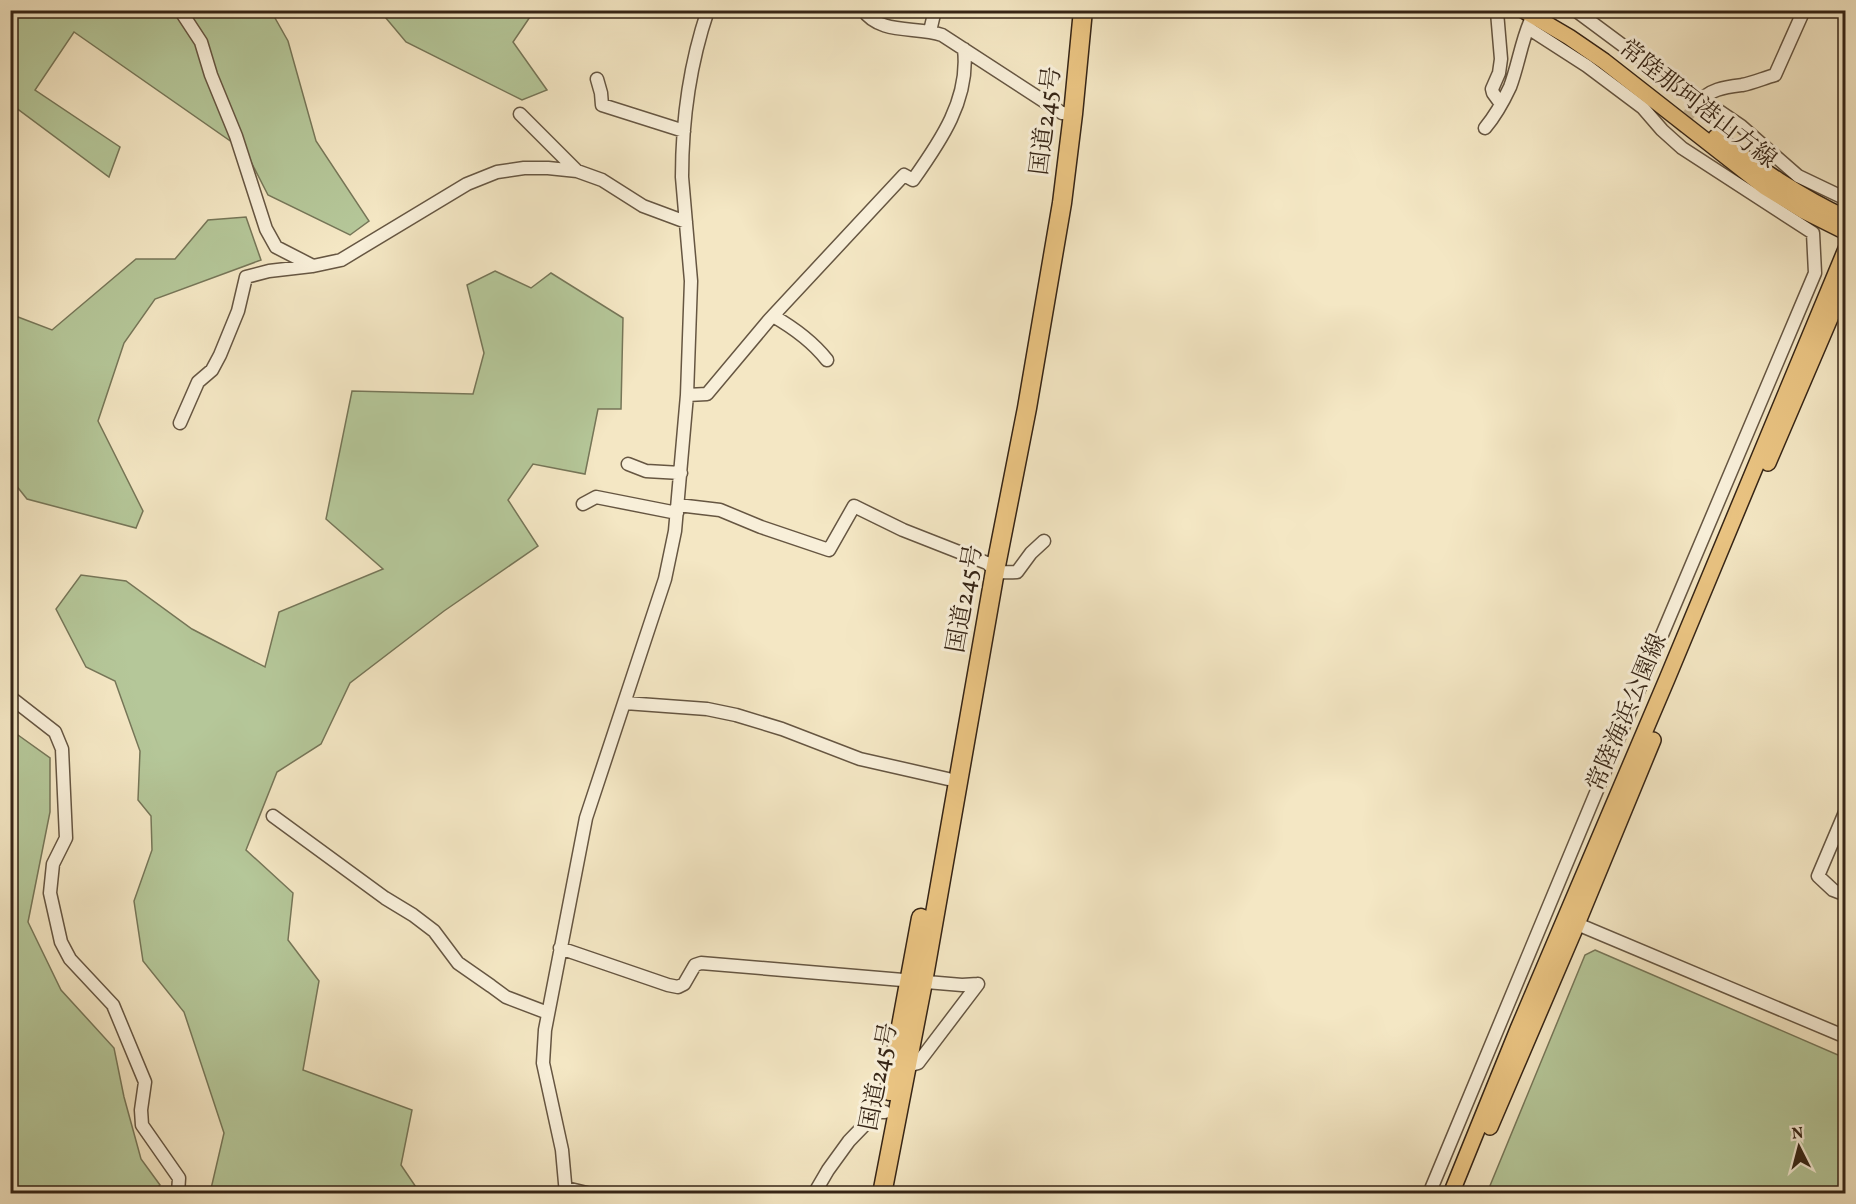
<svg xmlns="http://www.w3.org/2000/svg" width="1856" height="1204" font-family="Vollkorn,'Noto Serif JP',serif">
  <style>
    .green { fill: #b5c799; stroke: #767658; stroke-width: 1.5 }
    .lines { fill: none; stroke-linecap: round; stroke-linejoin: round }
    .minor-tunnel { stroke: #cec0a1; stroke-width: 12; stroke-dasharray: 12 6; stroke-linecap: butt }
    .minor-casing { stroke: #665642; stroke-width: 15 }
    .major-casing { stroke: #362516; stroke-width: 18 }
    .highway-casing { stroke: #362516; stroke-width: 21 }
    .minor { stroke: #f8efd9; stroke-width: 12 }
    .major { stroke: #eac482; stroke-width: 15 }
    .highway { stroke: #eac482; stroke-width: 18 }
    .labels { text-anchor: middle; dominant-baseline: central; stroke-width: 6; stroke-linejoin: round; paint-order: stroke }
    .street-label { font-size: 24px; fill: #362516; stroke: #f8efd9 }
  </style>
  <rect width="100%" height="100%" fill="#f4e7c4"/>
  <filter id="stains"><feTurbulence type="fractalNoise" baseFrequency=".00333" numOctaves="4"/><feColorMatrix values="0 0 0 0 .2 0 0 0 0 .09 0 0 0 0 .02 0 0 0 .5 -.17"/></filter>
  <radialGradient id="worn" r=".72"><stop offset=".6" stop-color="#630" stop-opacity="0"/><stop offset="1" stop-color="#630" stop-opacity=".3"/></radialGradient>
  <path class="green" d="M11,11h260l17,30 28,100 53,80 -19,14 -82,-40 -22,-43 -172,-120 -39,58 85,57 -11,30 -98,-73z
    M380,11h154l-21,31 34,48 -25,10 -116,-58z
    M246,217l15,43 -106,39 -31,44 -26,78 45,90 -7,17 -109,-29 -16,-20v-149l7,-13 34,13 84,-71h39l33,-39z
    M495,271l36,17 20,-15 72,45 -2,91h-23l-13,65 -52,-10 -25,36 30,46 -94,65 -94,72 -29,61 -44,28 -31,78 47,43 -5,47 31,41 -16,89 109,40 -11,55 19,28h-210l14,-60 -40,-121 -41,-51 -9,-60 18,-51 -1,-34 -13,-16 2,-49 -25,-70 -29,-14 -30,-58 25,-34 45,6 66,48 73,38 14,-55 104,-43 -57,-50 26,-128 121,3 11,-41 -17,-68z
    M11,730l39,28v54l-22,110 33,68 53,58 10,49 17,62 19,26 -8,8h-141z
    M1595,950l250,108v135h-358l98,-238z"/>
  <g class="lines">
    <path class="minor-tunnel" d="M1676,129l21,-24"/>
    <defs>
      <path id="minor" d="M180,10l21,32 10,33 25,61 30,93 10,18 37,19 28,-6 126,-76 30,-12 27,-4h24l29,3 25,9 41,26 43,16
        M863,10c17,25 53,16 79,25l120,78 11,1
        M1575,10l97,72 22,12 47,32 57,50 44,21 4,-1
        M1497,12l4,47 -2,14 -7,16 1,4 8,11
        M930,31l5,-21
        M597,79l4,14 1,12 82,26
        M1698,104c10,-15 28,-17 44,-19 11,-2 22,-7 33,-10l29,-65
        M520,114l57,57
        M1485,128c10,-12 18,-26 25,-41 8,-21 11,-44 20,-65
        M773,316c21,12 39,25 54,44
        M687,395l20,-1 62,-74 135,-145 9,5c27,-38 57,-81 51,-131
        M180,423l18,-41 14,-12 8,-15 18,-44 8,-34 23,-6 43,-5
        M628,464l18,7 35,2
        M583,504l13,-7 81,16
        M678,505l42,5 41,17 68,23 25,-44 49,24 84,33c10,10 15,10 30,9l14,-19 13,-12
        M10,697l45,35 7,17 4,89 -13,26 -3,29 11,49 9,17 43,46 32,77 -4,28 1,15 37,53 -1,16
        M625,703l82,6 29,6 46,14 78,30 88,20
        M1846,810l-28,66 15,14 13,5
        M273,816l112,82 28,17 21,16 24,32 33,23 15,11 42,16
        M1570,921l276,116
        M560,948l108,37 10,2 6,-3 11,-19 6,-2 261,22 16,-1
        M907,1066l11,-3 60,-79
        M566,1188l25,6
        M566,1194l-4,-44 -19,-87 2,-33 41,-212 79,-239 10,-48 12,-136 4,-114 -9,-104c0,-56 8,-114 26,-167
        M814,1194l14,-24 21,-29 28,-29h8
        M1429,1194l216,-519 170,-402 -2,-40 -131,-85 -20,-18 -19,-22 -56,-42 -59,-38"/>
      <path id="major" d="M1523,10l46,27 35,24 161,126 39,24 42,21
        M1716,137c41,30 83,59 130,81
        M1768,463l78,-182
        M1490,1127l87,-203 76,-184
        M1451,1194l67,-165 149,-350 179,-430"/>
      <path id="highway" d="M889,1091l32,-173
        M882,1194l41,-212 72,-411 32,-163 35,-205 11,-89 10,-104"/>
    </defs>
    <use href="#minor" class="minor-casing"/>
    <use href="#major" class="major-casing"/>
    <use href="#highway" class="highway-casing"/>
    <use href="#minor" class="minor"/>
    <use href="#major" class="major"/>
    <use href="#highway" class="highway"/>
  </g>
  <g class="labels">
    <g class="street-label">
      <text transform="translate(1697 105) rotate(38)">常陸那珂港山方線</text>
      <text transform="translate(1047 121) rotate(-83)">国道245号</text>
      <text transform="translate(966 599) rotate(-80)">国道245号</text>
      <text transform="translate(1628 713) rotate(-67)">常陸海浜公園線</text>
      <text transform="translate(880 1077) rotate(-79)">国道245号</text>
    </g>
  </g>
  <rect width="1856" height="1204" fill="none" stroke="#f4e7c4" stroke-width="36"/>
  <rect x="12" y="12" width="1832" height="1180" fill="none" stroke="#362516" stroke-width="3"/>
  <rect x="18" y="18" width="1820" height="1168" fill="none" stroke="#362516" stroke-width="1.5"/>
  <g transform="translate(1799 1147) rotate(354)" stroke="#f8efd9" stroke-width="4.5" paint-order="stroke">
  <path d="M0-4.5L10 22L0 15L-10 22Z" fill="#362516"/>
  <text y="-9" font-size="16" font-weight="bold" text-anchor="middle" fill="#362516">N</text>
  </g>
  <rect width="100%" height="100%" filter="url(#stains)"/>
  <rect width="100%" height="100%" fill="url(#worn)"/>
</svg>
